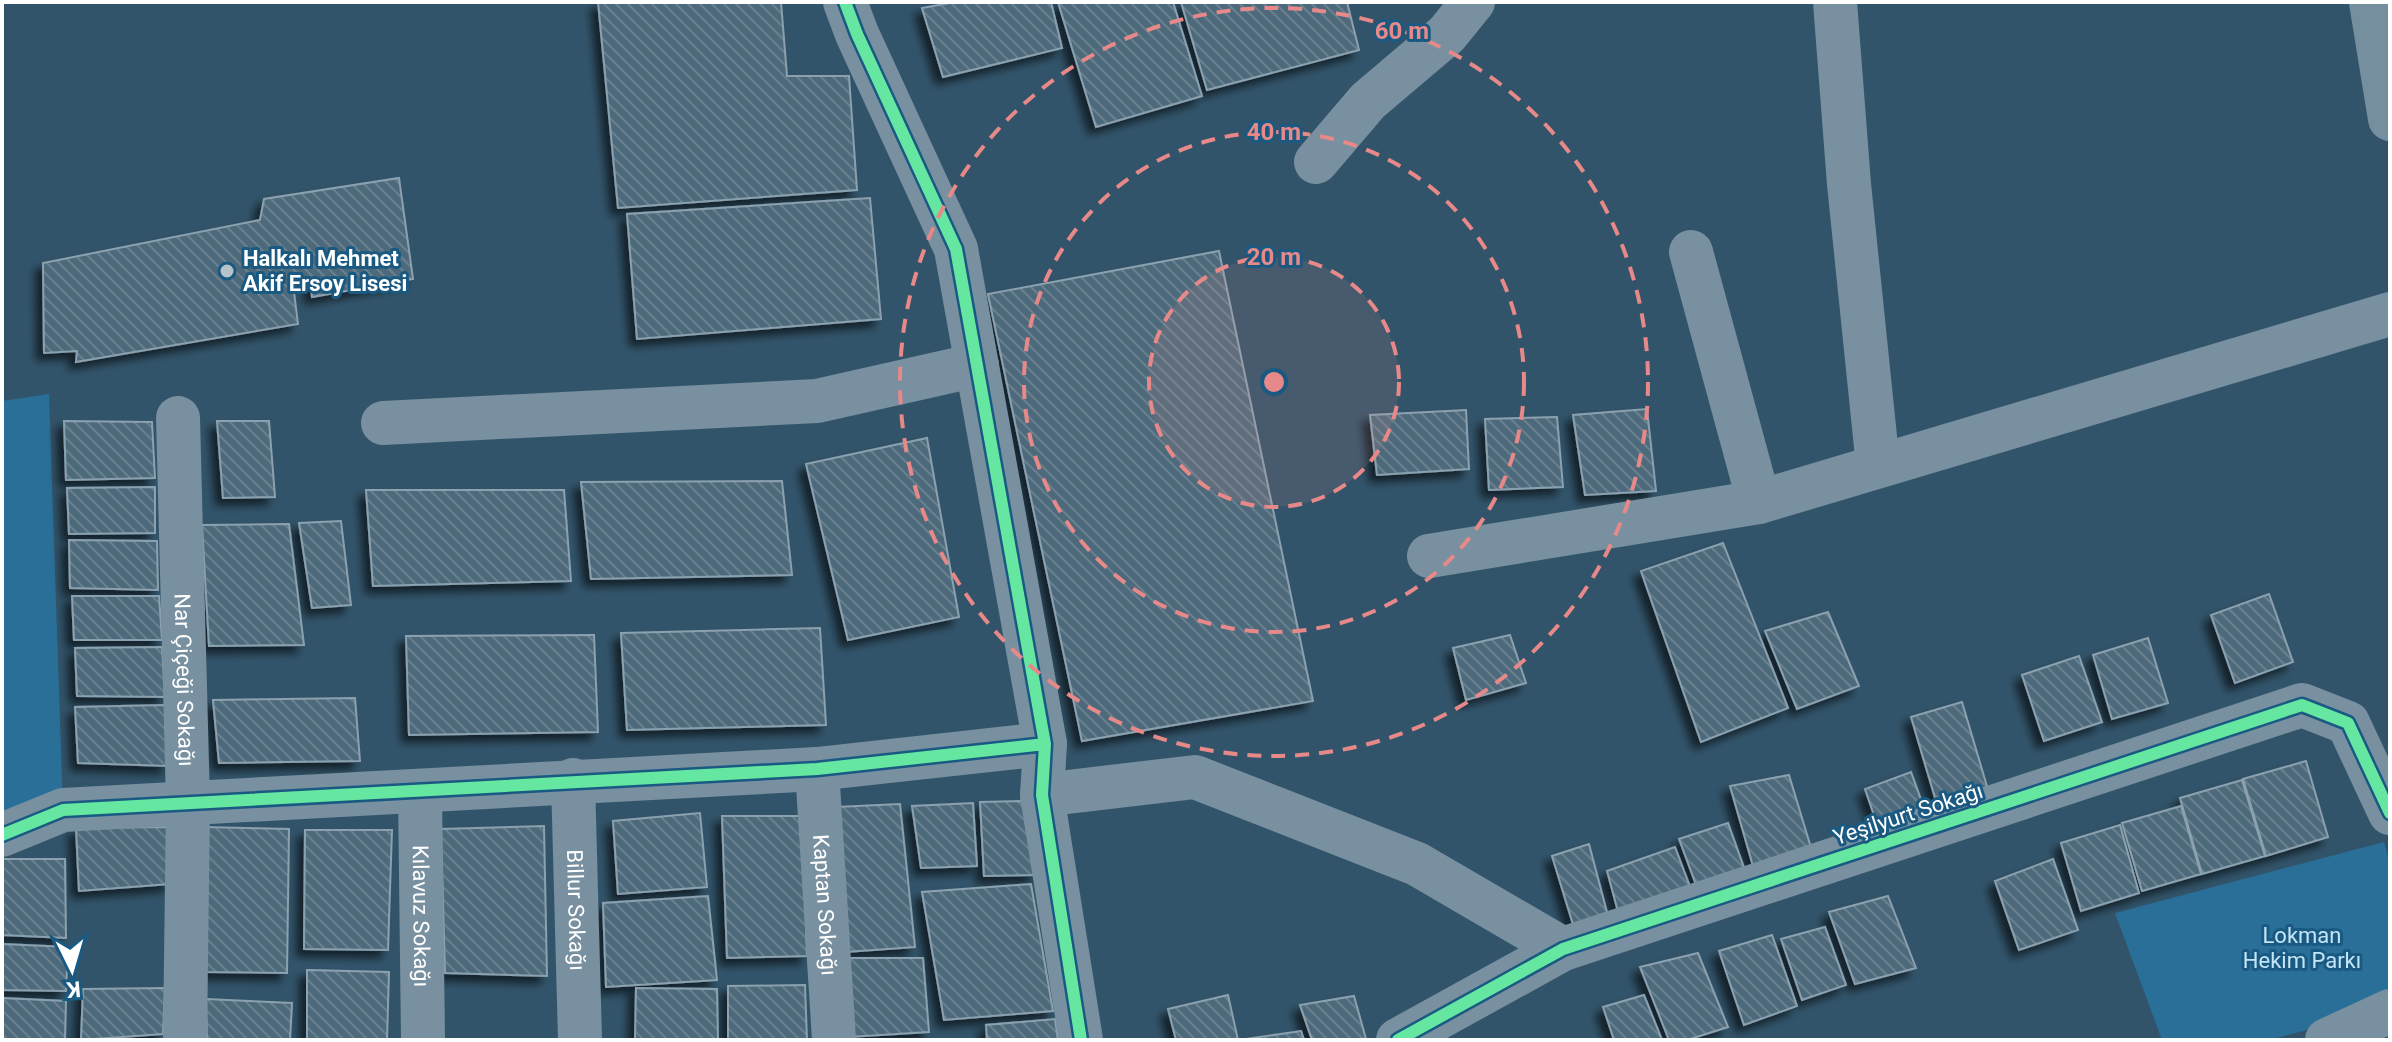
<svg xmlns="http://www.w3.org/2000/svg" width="2392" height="1042" font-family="Roboto,sans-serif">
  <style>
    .park { fill: #2a6f98 }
    .building { fill: url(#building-back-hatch); stroke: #8ba1af; stroke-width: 2; filter: url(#shadow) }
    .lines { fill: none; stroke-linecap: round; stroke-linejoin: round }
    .minor { stroke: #7890a0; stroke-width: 44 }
    .major { stroke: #768f9e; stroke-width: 44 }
    .cycleway-casing { stroke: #1a5a82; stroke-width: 17 }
    .cycleway { stroke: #66e7a1; stroke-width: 12 }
    .ring { fill: none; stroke: #e88989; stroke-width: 4; stroke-dasharray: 14 10 }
    .poi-dot { fill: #b7c3cb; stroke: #1a5a82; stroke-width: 3 }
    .labels { text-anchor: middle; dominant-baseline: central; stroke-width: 6; stroke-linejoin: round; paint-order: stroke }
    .poi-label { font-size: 22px; font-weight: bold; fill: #fff; stroke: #1a5a82; text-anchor: start }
    .street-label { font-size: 22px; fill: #fff; stroke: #1a5a82 }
    .park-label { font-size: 22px; fill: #c3e5f8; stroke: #1a5a82 }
    .centre { fill: #e88989; stroke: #1a5a82; stroke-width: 4 }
    .ring-label { font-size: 24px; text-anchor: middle; font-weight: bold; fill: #e88989; stroke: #1a5a82; stroke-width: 6; stroke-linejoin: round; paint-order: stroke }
  </style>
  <defs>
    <pattern id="building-back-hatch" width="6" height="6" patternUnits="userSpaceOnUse" patternTransform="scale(2)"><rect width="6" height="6" fill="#4e6a7b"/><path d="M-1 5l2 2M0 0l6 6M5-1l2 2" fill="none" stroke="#69808f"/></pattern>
    <filter id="shadow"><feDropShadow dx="-7" dy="7" stdDeviation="4" flood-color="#0009"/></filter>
  </defs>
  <rect width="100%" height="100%" fill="#32546a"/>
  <path class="park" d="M49,394l14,416 -61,25v-434z
    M2384,842l6,22v138l-53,20 -68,18h-107l-47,-127z"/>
  <path class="building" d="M598,2h183l6,74h62l8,114 -239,18z
    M955,2h96l11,46 -119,29 -21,-69z
    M1058,2h115l29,94 -106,31z
    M1181,2h166l12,48 -152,40z
    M399,178l14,101 -101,18 -2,-19 -17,6 5,40 -222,38 1,-11 -33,2 -1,-90 217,-43 4,-21z
    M870,198l11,121 -244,20 -10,-125z
    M1219,251l94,450 -231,40 -94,-447z
    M1647,409l9,82 -71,4 -12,-80z
    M1466,410l3,59 -92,6 -7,-60z
    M1557,417l6,70 -74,3 -4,-71z
    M64,421l88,1 3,56 -89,2z
    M217,421h52l6,76 -52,1z
    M927,438l32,179 -111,23 -42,-176z
    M782,481l10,94 -201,4 -10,-97z
    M155,487v46l-86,1 -2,-46z
    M366,490h198l7,91 -198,5z
    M341,521l10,84 -39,3 -13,-85z
    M289,524l15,121 -95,1 -7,-121z
    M69,540l88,1 1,49 -88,-2z
    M1723,543l65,165 -87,34 -60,-171z
    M2269,594l24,68 -58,21 -24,-68z
    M72,596h87l3,44h-88z
    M1828,612l31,74 -62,23 -32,-78z
    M820,628l6,97 -199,5 -6,-97z
    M594,635l4,97 -189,3 -3,-99z
    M1510,635l16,48 -60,17 -13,-52z
    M2148,638l20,65 -56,16 -19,-64z
    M162,647l3,50 -88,-1 -2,-48z
    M2079,656l23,66 -58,19 -22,-66z
    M355,698l5,63 -141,2 -6,-63z
    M1962,702l27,91 -51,15 -27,-91z
    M165,705l3,61 -90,-3 -3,-56z
    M2306,761l22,76 -62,19 -23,-77z
    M1911,772l13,36 -47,16 -12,-35z
    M1789,775l23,76 -59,15 -23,-80z
    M2242,780l23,76 -63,18 -22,-76z
    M1022,801l14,74 -52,1 -4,-74z
    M973,803l4,63 -56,2 -9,-62z
    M900,804l15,143 -69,5 -10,-145z
    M2181,806l20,68 -59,17 -20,-68z
    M700,813l7,74 -89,7 -5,-73z
    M722,816h80l5,140 -80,2z
    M1728,823l19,53 -49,14 -19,-51z
    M2120,825l19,68 -58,18 -20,-68z
    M544,826l3,150 -102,-3 -4,-144z
    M171,827l-1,57 -91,7 -3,-63z
    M203,827l86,2 -2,144 -81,-1z
    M305,830h87l-4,120 -84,-1z
    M1589,844l20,76 -34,11 -23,-75z
    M1675,847l17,45 -72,27 -13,-48z
    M2,859h63l1,79 -64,-3z
    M2053,859l25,71 -59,20 -24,-69z
    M1031,884l22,127 -109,9 -22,-128z
    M708,896l9,84 -111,7 -3,-84z
    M1888,896l28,72 -61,16 -26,-72z
    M1825,927l21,58 -44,15 -21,-61z
    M1772,935l25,71 -53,19 -25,-74z
    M2,944l66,3 -2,44 -64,-1z
    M1698,953l30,74 -41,13h-18l-29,-73z
    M844,958h79l6,74 -80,5z
    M307,970l82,2 -2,68h-80z
    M805,985l2,55h-79v-54z
    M165,988l-2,46 -82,6 2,-51z
    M636,988l81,1 1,51h-83z
    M1228,995l10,45h-62l-8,-31z
    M1644,995l18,45h-48l-11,-33z
    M1354,996l12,43 -54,1 -12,-35z
    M2,998l64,3 -1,39h-63z
    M206,999l86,4 -2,37h-83z
    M1055,1019l3,21h-71l-1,-15z
    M1301,1031l3,9 -58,-1z"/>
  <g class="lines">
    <g class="minor">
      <path d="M845,2l12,32 99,215 89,495 -3,51 39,245"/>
      <path d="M1835,2l14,182 29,282"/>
      <path d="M1316,162l52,-61 79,-67 26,-32"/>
      <path d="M1691,252l68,250"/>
      <path id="s1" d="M178,418l10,385 -3,237"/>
      <path d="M383,423l434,-22 160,-36"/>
      <path d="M1429,556l330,-54 631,-188"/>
      <path id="s2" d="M817,769l17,271"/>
      <path id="s3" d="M573,780l7,260"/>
      <path id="s4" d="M420,792l3,248"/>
      <path d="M1042,795l153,-18 222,87 146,85"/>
      <path d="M2,835l61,-25 754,-41 228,-25"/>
      <path d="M1398,1040l165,-91 739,-244 46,18 42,90"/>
      <path d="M2327,1040l63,-29"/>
    </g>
    <path class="major" d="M2371,2l19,117"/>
    <defs>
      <path id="cycleway" d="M845,2l12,32 99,215 89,495 -3,51 39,245
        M2,835l61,-25 754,-41 228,-25
        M1398,1040l165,-91 739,-244 46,18 42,90"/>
    </defs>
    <use href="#cycleway" class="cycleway-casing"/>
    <use href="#cycleway" class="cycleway"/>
  </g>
  <circle cx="1274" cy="382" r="125" fill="#e88989" fill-opacity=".12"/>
  <g class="ring">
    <circle cx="1274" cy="382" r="125"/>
    <circle cx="1274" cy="382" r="250"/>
    <circle cx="1274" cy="382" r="374"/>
  </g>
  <circle class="poi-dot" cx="227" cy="271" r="8"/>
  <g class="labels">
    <g class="poi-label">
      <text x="243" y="258">Halkalı Mehmet<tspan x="243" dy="25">Akif Ersoy Lisesi</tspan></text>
    </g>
    <g class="street-label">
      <text stroke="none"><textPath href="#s1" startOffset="262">Nar Çiçeği Sokağı</textPath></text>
      <text transform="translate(1908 814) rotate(-18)">Yeşilyurt Sokağı</text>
      <text stroke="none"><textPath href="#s2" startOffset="136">Kaptan Sokağı</textPath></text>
      <text stroke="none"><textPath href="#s3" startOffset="130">Billur Sokağı</textPath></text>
      <text stroke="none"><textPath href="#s4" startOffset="124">Kılavuz Sokağı</textPath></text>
    </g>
    <g class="park-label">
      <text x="2302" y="935">Lokman<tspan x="2302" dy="25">Hekim Parkı</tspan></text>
    </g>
  </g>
  <circle cx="1274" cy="382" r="12" class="centre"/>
  <g class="ring-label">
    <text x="1402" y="39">60 m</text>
    <text x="1274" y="140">40 m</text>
    <text x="1274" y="265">20 m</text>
  </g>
  <rect width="2392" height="1042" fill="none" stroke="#ffffff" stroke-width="8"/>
  <g transform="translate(72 970) rotate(175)" stroke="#1a5a82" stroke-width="6" paint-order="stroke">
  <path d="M0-6L14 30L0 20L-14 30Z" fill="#ffffff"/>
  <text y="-12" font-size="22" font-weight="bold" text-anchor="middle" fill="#ffffff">K</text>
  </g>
</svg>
